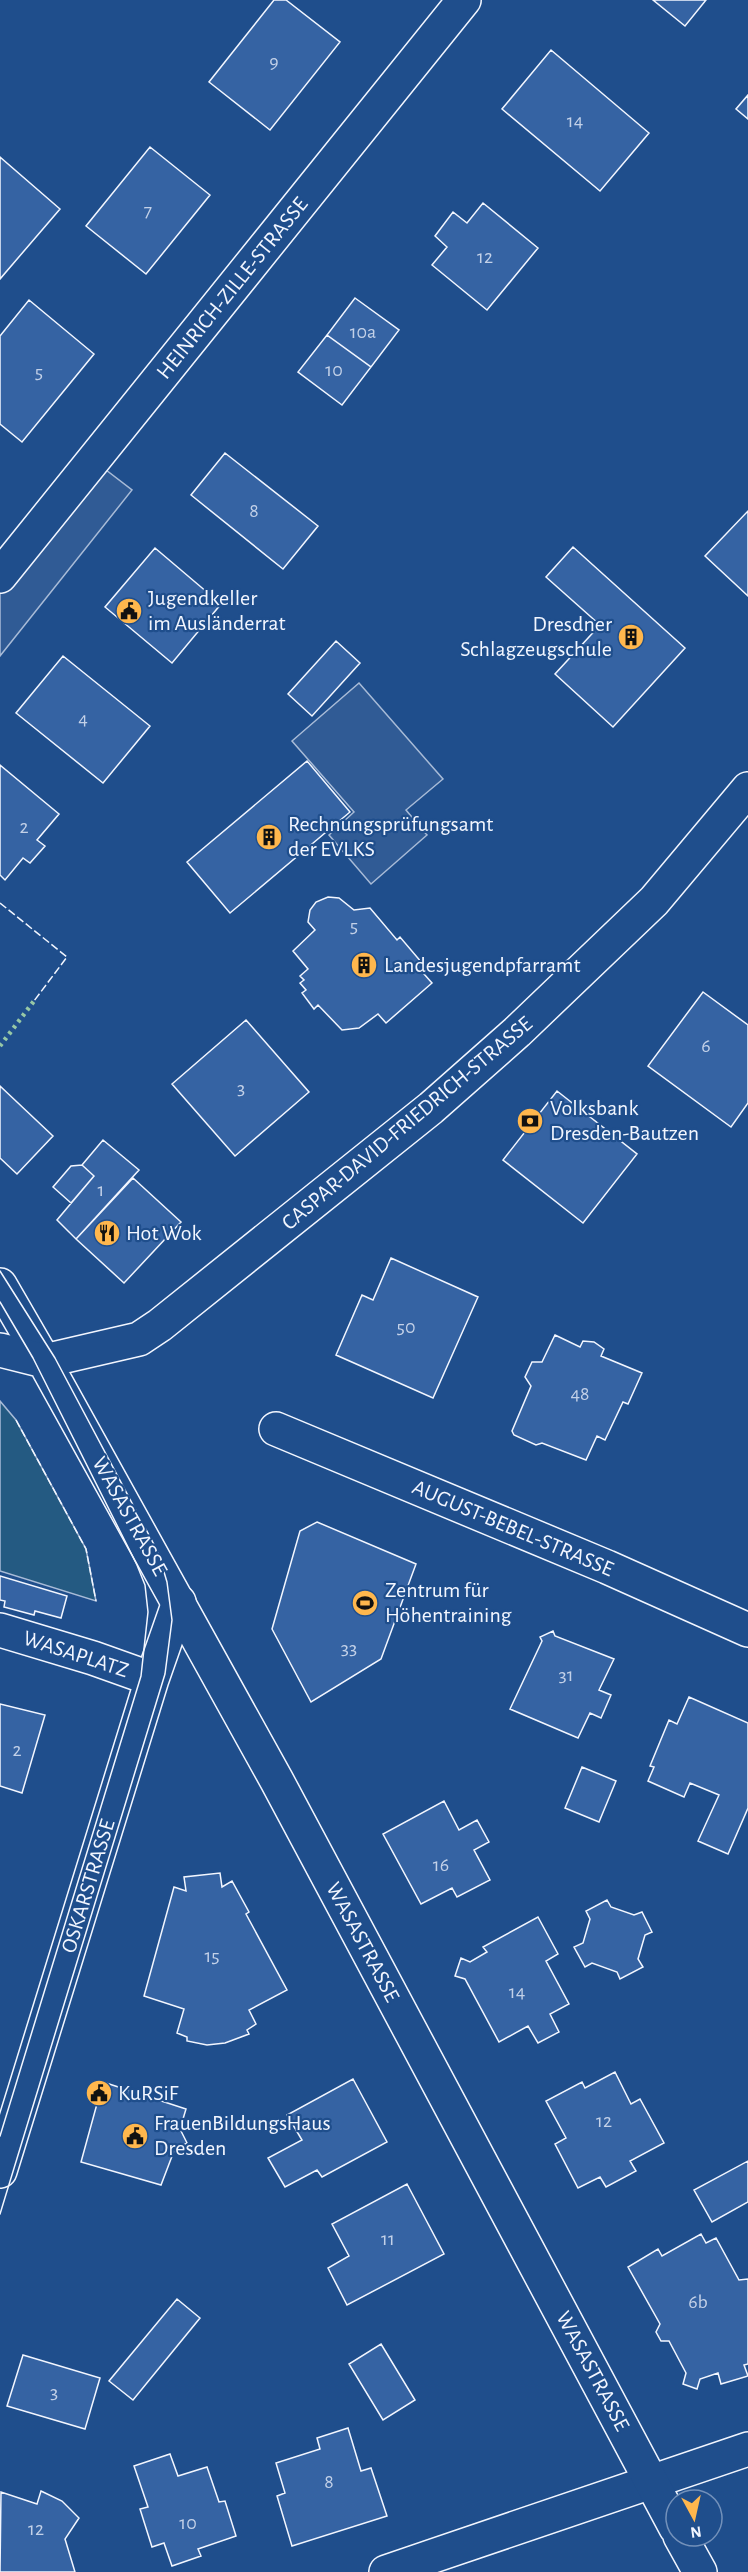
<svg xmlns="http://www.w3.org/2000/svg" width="748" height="2572" font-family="'Alegreya Sans',sans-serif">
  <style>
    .green { fill: #245a82; stroke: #a8bbd7; stroke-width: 1.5 }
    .parking { fill: #305b95; stroke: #a8bbd7; stroke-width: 1.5 }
    .building { fill: #3563a3; stroke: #f2f6ff; stroke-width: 1.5 }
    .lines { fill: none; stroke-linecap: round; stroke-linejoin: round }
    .street-casing { stroke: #f2f6ff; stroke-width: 36 }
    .secondary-casing { stroke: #f2f6ff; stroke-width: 36 }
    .street { stroke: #1f4e8c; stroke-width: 33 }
    .secondary { stroke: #1f4e8c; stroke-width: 33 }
    .tram { stroke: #f2f6ff; stroke-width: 1.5 }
    .hedge { stroke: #97c8a6; stroke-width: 4.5; stroke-dasharray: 3 4.5; stroke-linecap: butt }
    .fence { stroke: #f2f6ff; stroke-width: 1.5; stroke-dasharray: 8 3; stroke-linecap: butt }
    .labels { text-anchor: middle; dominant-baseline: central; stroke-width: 4.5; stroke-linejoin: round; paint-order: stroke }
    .number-label { font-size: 20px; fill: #c3d1e8 }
    .street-label { font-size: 22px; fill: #f2f6ff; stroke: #1f4e8c }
    .poi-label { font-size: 22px; fill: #f2f6ff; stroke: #1f4e8c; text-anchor: start }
  </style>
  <rect width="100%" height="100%" fill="#1f4e8c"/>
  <path class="green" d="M0,1401l16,19 70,129 10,52 -96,-30z"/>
  <path class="parking" d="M93,460l39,30 -132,166v-80z
    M359,683l84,96 -37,31 21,25 -56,49 -42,-49 25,-23 -62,-71z"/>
  <path class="building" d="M274,0h12l54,42 -70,88 -61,-48z
    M653,0h53l-21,26z
    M551,50l98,83 -49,58 -98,-82z
    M748,95v24l-12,-10z
    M150,147l60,48 -64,79 -60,-48z
    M0,157l60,52 -60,70z
    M483,203l55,45 -51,62 -55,-45 15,-18 -12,-11 18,-24 14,11z
    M355,298l44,32 -28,37 -44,-32z
    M29,300l65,54 -72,88 -22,-18v-88z
    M327,335l44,32 -29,38 -44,-33z
    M225,453l93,73 -35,43 -92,-74z
    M748,511v85l-43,-40z
    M573,547l112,101 -72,79 -58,-53 45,-49 -54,-48z
    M155,548l66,56 -49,59 -67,-56z
    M336,641l24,22 -48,53 -24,-22z
    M63,656l87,70 -47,57 -87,-70z
    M307,761l43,51 -120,101 -43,-51z
    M0,765l59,49 -22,26 8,6 -15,17 -7,-5 -18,22 -5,-5z
    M328,897l11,1 15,12 16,-2 27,32 3,-3 28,33 -4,4 8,9 -46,40 -8,-9 -19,14 -17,2 -24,-25 -4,4 -12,-16 4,-3 -6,-7 4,-3 -4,-4 8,-7 -15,-18 22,-21 -7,-8 2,-12 6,-8z
    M703,992l45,33v78l-17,24 -83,-61z
    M246,1020l63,72 -74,64 -63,-72z
    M0,1086l53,50 -36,38 -17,-16z
    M557,1091l80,63 -54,69 -80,-63z
    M103,1140l36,30 -63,69 -19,-19 37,-44 -12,-11z
    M82,1165l12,11 -23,27 -18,-16 18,-21z
    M133,1178l48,44 -57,61 -48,-44z
    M391,1258l87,39 -45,101 -97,-43 26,-60 11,5z
    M555,1335l25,12 3,-6 11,1 10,7 -3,7 41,17 -14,31 -5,-2 -18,38 -8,-4 -11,24 -44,-17 -6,2 -22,-10 -2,-4 19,-45 -6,-9 7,-15h10z
    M317,1522l99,42 -35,95 -70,43 -39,-73 28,-98z
    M0,1576l67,20 -6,22 -26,-7 -1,4 -30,-8 1,-6 -5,-1z
    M553,1631l2,5 59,23 -15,31 12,5 -10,23 -11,-5 -12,25 -68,-29 32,-68 -2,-4z
    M689,1697l59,26v85l-20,46 -30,-13 21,-46 -29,-12 -6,14 -36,-16 6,-14 -4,-1 19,-46 8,4z
    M0,1704l45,11 -23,78 -22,-7z
    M582,1767l34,14 -17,41 -34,-14z
    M444,1801l15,29 18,-10 12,22 -15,8 16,30 -33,17 -5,-9 -31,16 -38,-70z
    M220,1873l2,14 10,-6 17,31 -3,2 41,76 -38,20 7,14 -9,6 2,4 -24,9 -18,2 -20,-4v-4l-10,-4 7,-24 -40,-13 30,-109 12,4 -2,-14z
    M607,1900l4,7 23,8 8,-3 10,20 -7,3 -7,24 5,8 -23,12 -3,-7 -25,-9 -7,4 -11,-20 9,-4 7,-24 -4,-8z
    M538,1917l20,37 -12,7 23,43 -19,10 9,18 -21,11 -10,-17 -29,16 -34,-63 -10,-3 6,-18 9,4 17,-10 -4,-5z
    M615,2072l16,32 9,-5 24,44 -34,18 6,10 -30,16 -6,-10 -22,11 -23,-44 11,-6 -20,-37 36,-19 3,6z
    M353,2079l34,63 -65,35 -5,-7 -32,17 -17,-29 34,-18 -15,-25z
    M103,2082l83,27 -6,20 7,14 -13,8 -13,34 -80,-23z
    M748,2161v41l-36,20 -18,-32z
    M407,2184l37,70 -97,51 -19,-37 21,-12 -17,-32z
    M701,2234l5,9 10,-5 23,42 9,-1v85l-4,1 4,11 -27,8 -3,-11 -18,6 -3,10 -14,-5 3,-11 -17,-32h-8l-5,-9 4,-8 -32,-57 30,-18 4,7z
    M177,2299l23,19 -67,82 -24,-19z
    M381,2344l34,56 -32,20 -34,-56z
    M23,2355l77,23 -15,51 -78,-23z
    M348,2428l13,43 10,-3 16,48 -95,30 -15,-50 8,-3 -9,-30 44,-14 -3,-11z
    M170,2454l8,22 29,-9 12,35 6,-1 11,35 -38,13 3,7 -29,10 -8,-23 -12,4 -12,-38 8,-2 -14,-41z
    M41,2491l21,10 17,17 -14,21 10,33h-75l1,-80 36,12z"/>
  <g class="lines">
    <defs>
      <path id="street" d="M0,576l464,-576
        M0,1285l44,76
        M276,1429l331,138 141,63
        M0,1630l93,28 59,21
        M0,2171l152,-492 27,-77
        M386,2572l362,-123"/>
      <path id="secondary" d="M0,1350l44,11 95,-22 21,-14 271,-217 86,-76 137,-131 94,-112
        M44,1361l233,420 399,747
        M680,2536l20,36"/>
    </defs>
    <use href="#street" class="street-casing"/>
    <use href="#secondary" class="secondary-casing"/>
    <use href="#street" class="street"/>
    <use href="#secondary" class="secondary"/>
    <path class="tram" d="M0,1271l55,87 103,194 9,30 5,38 -7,54 -165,540
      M0,1302l33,56 104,207 8,20 3,27 -7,64 -141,460"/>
    <path class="hedge" d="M0,1046l34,-45"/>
    <path class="fence" d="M0,903l67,54 -33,44
      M16,1420l70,129 10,52"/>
  </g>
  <defs>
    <symbol id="civic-disc" viewBox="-11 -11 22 22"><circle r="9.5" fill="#ffb74d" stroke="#1f4e8c"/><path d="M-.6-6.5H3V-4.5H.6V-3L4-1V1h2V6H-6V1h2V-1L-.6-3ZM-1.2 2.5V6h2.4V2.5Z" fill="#111"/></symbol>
    <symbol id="building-disc" viewBox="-11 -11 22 22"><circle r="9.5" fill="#ffb74d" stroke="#1f4e8c"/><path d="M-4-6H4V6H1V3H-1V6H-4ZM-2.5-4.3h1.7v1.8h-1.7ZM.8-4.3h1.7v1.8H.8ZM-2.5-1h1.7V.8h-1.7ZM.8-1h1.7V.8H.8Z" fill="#111"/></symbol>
    <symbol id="bank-disc" viewBox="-11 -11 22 22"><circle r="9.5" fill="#ffb74d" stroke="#1f4e8c"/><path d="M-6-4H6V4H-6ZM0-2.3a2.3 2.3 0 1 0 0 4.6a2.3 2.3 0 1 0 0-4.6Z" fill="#111"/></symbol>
    <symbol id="restaurant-disc" viewBox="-11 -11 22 22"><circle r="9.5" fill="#ffb74d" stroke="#1f4e8c"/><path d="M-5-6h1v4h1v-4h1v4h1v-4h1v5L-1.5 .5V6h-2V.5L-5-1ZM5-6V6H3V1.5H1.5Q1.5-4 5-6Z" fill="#111"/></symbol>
    <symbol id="stadium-disc" viewBox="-11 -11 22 22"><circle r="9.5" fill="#ffb74d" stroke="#1f4e8c"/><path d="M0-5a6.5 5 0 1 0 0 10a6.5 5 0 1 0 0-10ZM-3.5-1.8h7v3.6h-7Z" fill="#111"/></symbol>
  </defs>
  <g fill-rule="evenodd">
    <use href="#civic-disc" x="114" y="596" width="30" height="30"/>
    <use href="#building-disc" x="616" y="622" width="30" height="30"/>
    <use href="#building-disc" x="254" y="822" width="30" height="30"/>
    <use href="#building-disc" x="349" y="950" width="30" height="30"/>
    <use href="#bank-disc" x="515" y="1106" width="30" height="30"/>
    <use href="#restaurant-disc" x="92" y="1218" width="30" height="30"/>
    <use href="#stadium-disc" x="350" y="1588" width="30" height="30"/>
    <use href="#civic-disc" x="84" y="2078" width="30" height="30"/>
    <use href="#civic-disc" x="120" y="2121" width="30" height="30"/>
  </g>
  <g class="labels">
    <g class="number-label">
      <text x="274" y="62">9</text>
      <text x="575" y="121">14</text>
      <text x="148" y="211">7</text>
      <text x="485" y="257">12</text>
      <text x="363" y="332">10a</text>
      <text x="334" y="370">10</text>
      <text x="39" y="372">5</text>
      <text x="254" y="511">8</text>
      <text x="83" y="719">4</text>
      <text x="24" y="827">2</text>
      <text x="354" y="926">5</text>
      <text x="706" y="1046">6</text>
      <text x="241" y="1088">3</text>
      <text x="101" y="1190">1</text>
      <text x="406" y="1327">50</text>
      <text x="580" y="1394">48</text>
      <text x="349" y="1648">33</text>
      <text x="566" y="1675">31</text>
      <text x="17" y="1750">2</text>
      <text x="441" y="1865">16</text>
      <text x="212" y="1956">15</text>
      <text x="517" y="1992">14</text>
      <text x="604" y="2121">12</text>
      <text x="388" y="2239">11</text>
      <text x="698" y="2302">6b</text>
      <text x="54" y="2392">3</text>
      <text x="329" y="2482">8</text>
      <text x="188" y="2523">10</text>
      <text x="36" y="2529">12</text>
    </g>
    <g class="street-label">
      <text transform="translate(232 288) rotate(-51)">HEINRICH-ZILLE-STRASSE</text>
      <text transform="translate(407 1123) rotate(-40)">CASPAR-DAVID-FRIEDRICH-STRASSE</text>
      <text transform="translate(130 1516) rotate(61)">WASASTRASSE</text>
      <text transform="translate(513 1528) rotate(23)">AUGUST-BEBEL-STRASSE</text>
      <text transform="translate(76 1654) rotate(18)">WASAPLATZ</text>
      <text transform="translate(88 1886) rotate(-73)">OSKARSTRASSE</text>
      <text transform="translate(363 1942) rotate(62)">WASASTRASSE</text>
      <text transform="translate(593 2371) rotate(62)">WASASTRASSE</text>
    </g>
    <g class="poi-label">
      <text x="148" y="598">Jugendkeller<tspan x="148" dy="25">im Ausländerrat</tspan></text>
      <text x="612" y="624" text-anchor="end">Dresdner<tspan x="612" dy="25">Schlagzeugschule</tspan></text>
      <text x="288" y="824">Rechnungsprüfungsamt<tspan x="288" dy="25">der EVLKS</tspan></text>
      <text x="384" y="965">Landesjugendpfarramt</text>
      <text x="550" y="1108">Volksbank<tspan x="550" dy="25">Dresden-Bautzen</tspan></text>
      <text x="126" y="1233">Hot Wok</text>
      <text x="385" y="1590">Zentrum für<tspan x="385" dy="25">Höhentraining</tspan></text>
      <text x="118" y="2093">KuRSiF</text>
      <text x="154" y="2123">FrauenBildungsHaus<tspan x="154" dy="25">Dresden</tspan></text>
    </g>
  </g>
  <g transform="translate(694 2518) rotate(172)"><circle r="28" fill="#1f4e8c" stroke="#7391ba" stroke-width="1.5"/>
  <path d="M0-4.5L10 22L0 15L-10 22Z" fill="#ffb74d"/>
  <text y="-9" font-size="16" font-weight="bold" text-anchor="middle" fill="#f2f6ff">N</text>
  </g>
</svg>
